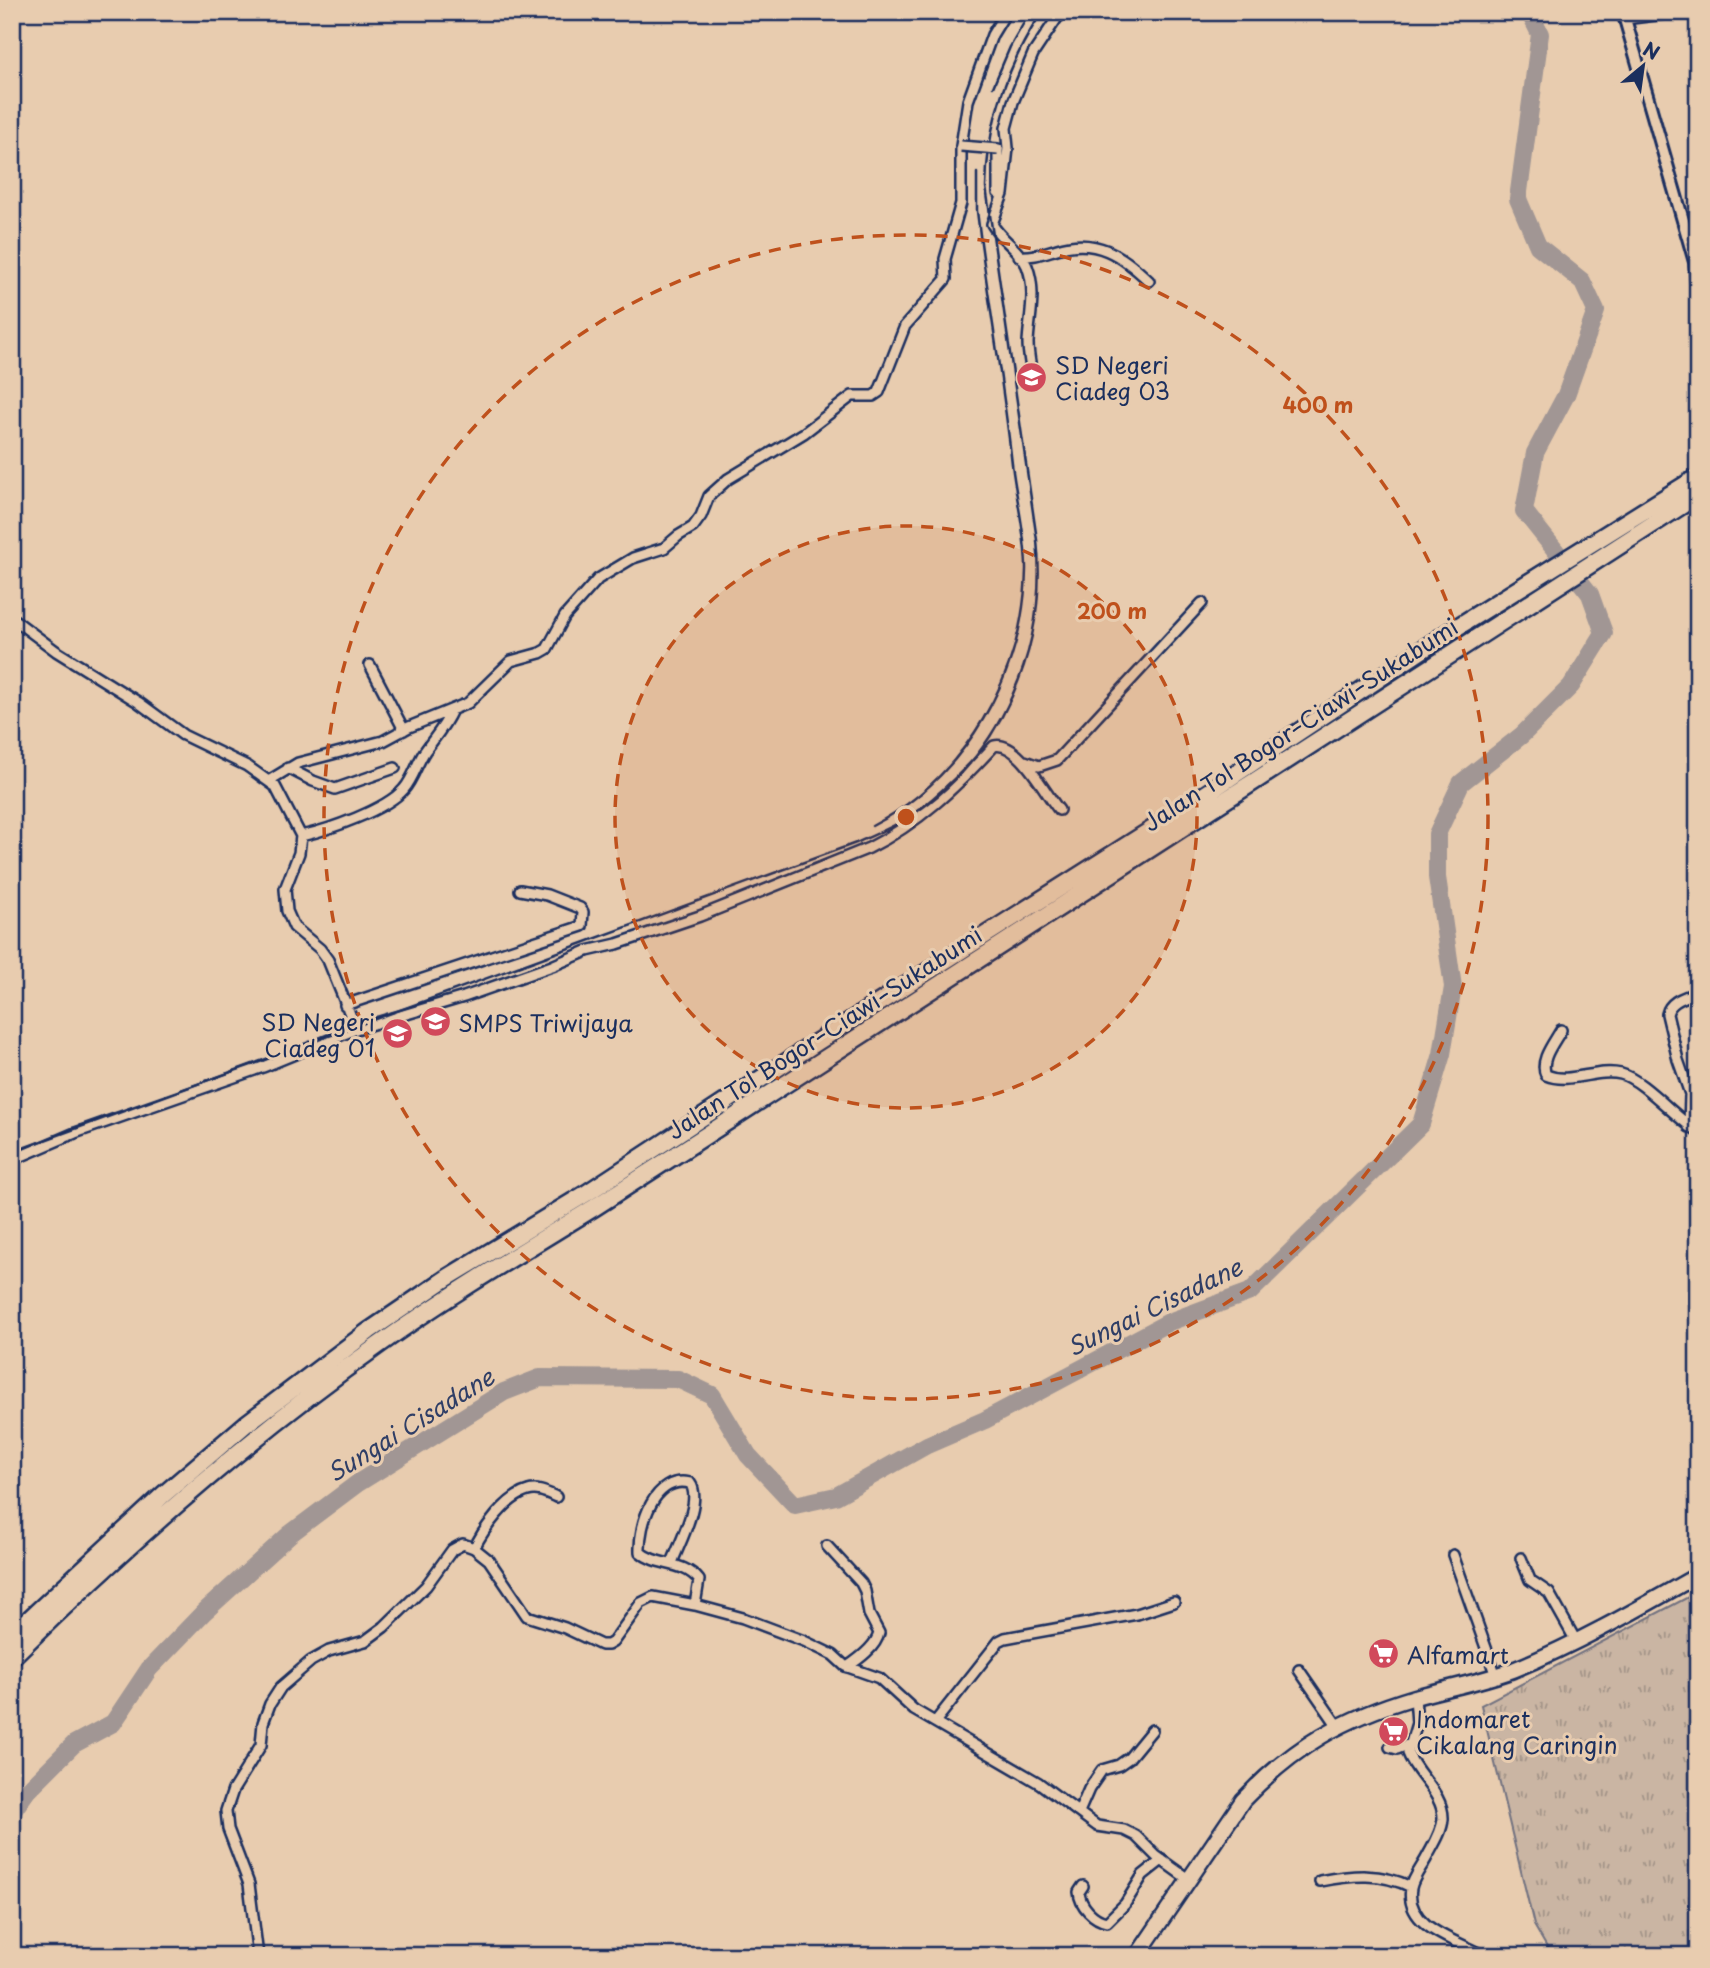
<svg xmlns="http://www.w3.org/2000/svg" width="1710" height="1968" font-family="'Playpen Sans',sans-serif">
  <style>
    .grass { fill: url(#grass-tufts); stroke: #727280; stroke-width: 2 }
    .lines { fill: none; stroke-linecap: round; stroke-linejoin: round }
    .river { stroke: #a19694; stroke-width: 18 }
    .minor-casing { stroke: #1b2f5e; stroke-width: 14 }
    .tertiary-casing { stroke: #1b2f5e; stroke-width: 16 }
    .trunk-casing { stroke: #1b2f5e; stroke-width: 19 }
    .motorway-casing { stroke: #1b2f5e; stroke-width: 21 }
    .minor { stroke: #e8ccaf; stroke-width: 9 }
    .tertiary { stroke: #e8ccaf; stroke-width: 10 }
    .trunk { stroke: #e8ccaf; stroke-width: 14 }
    .motorway { stroke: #e8ccaf; stroke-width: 16 }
    .rail { stroke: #1b2f5e; stroke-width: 2.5 }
    .minor-bridge-casing { stroke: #1b2f5e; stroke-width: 14; stroke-linecap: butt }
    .minor-bridge { stroke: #e8ccaf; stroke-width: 9 }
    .ring { fill: none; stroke: #bf511c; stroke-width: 3.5; stroke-dasharray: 12 9 }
    .labels { text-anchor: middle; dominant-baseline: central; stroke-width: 6; stroke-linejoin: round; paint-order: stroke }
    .poi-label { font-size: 23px; fill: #1b2f5e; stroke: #e8ccaf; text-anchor: start }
    .street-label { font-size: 23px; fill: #1b2f5e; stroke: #e8ccaf }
    .water-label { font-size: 24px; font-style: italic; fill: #2f3e66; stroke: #e8ccaf }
    .centre { fill: #bf511c; stroke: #e8ccaf; stroke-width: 3.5 }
    .ring-label { font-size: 21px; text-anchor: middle; font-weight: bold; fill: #bf511c; stroke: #e8ccaf; stroke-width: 6; stroke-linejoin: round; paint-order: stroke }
  </style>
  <defs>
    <pattern id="grass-tufts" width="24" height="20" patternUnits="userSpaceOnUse" patternTransform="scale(1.75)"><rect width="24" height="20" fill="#cab5a3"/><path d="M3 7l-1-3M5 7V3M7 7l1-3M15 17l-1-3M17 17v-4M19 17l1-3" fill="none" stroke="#a39488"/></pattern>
  </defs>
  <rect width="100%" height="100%" fill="#e8ccaf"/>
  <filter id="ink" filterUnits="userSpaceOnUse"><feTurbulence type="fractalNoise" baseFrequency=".0143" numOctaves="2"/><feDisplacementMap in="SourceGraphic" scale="14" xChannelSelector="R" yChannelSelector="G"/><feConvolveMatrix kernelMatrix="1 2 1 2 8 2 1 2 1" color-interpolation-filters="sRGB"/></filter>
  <g filter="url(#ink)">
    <path class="grass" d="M1698,1592v364h-146l-18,-31 -53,-220z"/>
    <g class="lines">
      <path class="river" d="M12,1812l15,-21 47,-47 39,-21 36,-54 55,-57 86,-78 68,-51 146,-91 36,-14 138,1 34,16 36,60 47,50 41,-9 91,-51 58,-25 184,-98 81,-30 171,-168 21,-70 11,-67 -16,-110v-43l24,-51 61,-48 49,-49 33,-53 -14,-39 -66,-83 11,-58 31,-58 30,-84 -14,-30 -44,-35 -20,-47 22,-165 -11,-22"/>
      <defs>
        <path id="minor" d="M1624,19l56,-7
          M998,193v-44
          M1019,256c15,1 24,-3 38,-7 39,-12 65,6 92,32
          M1032,377c-1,-11 -4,-23 -4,-34 1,-25 9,-51 -1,-77 -7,-16 -26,-26 -35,-42l11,-30 5,-46 -2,-20 7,-26 20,-48 28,-42
          M12,618l44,33 82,51 45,33 64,31 28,20 26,50 -2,17 -14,36 2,22 7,16 26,22 8,11 28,69 -93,38 -188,66 -63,27
          M370,665l34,65
          M1025,761l14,5 18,-6 145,-157
          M288,768l25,13 22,8 60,-21
          M270,780l28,-17 85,-22 26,-14 59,-24 43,-42 29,-8 7,-4 18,-33 33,-37 35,-21 31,-10 14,-12 15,-9 8,-11 8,-20 19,-17 76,-46 48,-37h21l6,-4 26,-66 41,-47 -1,-20 16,-56v-57l7,-45 24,-66 14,-23
          M301,836c27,-6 85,-26 103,-47 9,-10 13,-26 21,-38 10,-14 20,-25 27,-41
          M345,1005l237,-79 1,-14 -3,-4 -33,-13 -27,-5
          M356,1029l108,-32 88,-31 35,-15 30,-7 83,-28 169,-68c50,-25 87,-61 125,-102 24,-6 51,47 65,64
          M1561,1030c-7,13 -22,30 -15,45 24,10 50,-7 75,-1 21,5 55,44 77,58
          M1689,1127l1,-33 -12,-34 -11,-46c3,-14 19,-17 31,-22
          M827,1546l34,37 4,8 4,23 10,19c-3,14 -20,26 -32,34
          M474,1548c10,-19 32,-51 54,-57 10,-3 19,2 28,6
          M1453,1555l43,121
          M1521,1558l9,22 19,13 27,48
          M672,1563c7,-19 31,-63 18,-80 -36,-8 -51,41 -50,69 17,15 43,8 59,28l-4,25
          M1299,1670l38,55
          M1415,1697l2,26 -9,30c8,22 36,41 35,66 -1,14 -11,28 -17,40 -5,9 -13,19 -15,29 -7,40 48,53 74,68
          M935,1722l64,-81 6,-3 132,-24 37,-12
          M1390,1747l7,2 13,-5
          M1079,1812l10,-23 13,-19 17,-5 10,-7 23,-28
          M1320,1881c32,-6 61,-9 91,6
          M1083,1886l-4,6c1,14 15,28 28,30l18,-18 18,-29 19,-15
          M258,1956l-9,-72 -21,-55 -2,-18 7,-21 28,-45 2,-22 7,-19 11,-17 30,-26 18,-10 36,-10 19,-14 42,-41 26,-36 11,-6 11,4 15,12 38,56 38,12 36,17h7l5,-3 28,-39 12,-6 42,8 48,13 61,23 29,14 12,11 34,12 35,32 125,73 58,43 27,4 12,6 20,20 32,23"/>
        <path id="tertiary" d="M1623,12l72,250 3,32"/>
        <path id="trunk" d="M1137,1956l106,-156c51,-54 101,-82 172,-103 32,-9 66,-15 98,-27 64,-26 125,-61 185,-95"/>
        <path id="motorway" d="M12,1635l151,-140 83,-71 123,-93 78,-53 140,-85 230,-151 345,-219 284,-189 252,-157
          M12,1657c115,-113 237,-220 368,-313 69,-49 142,-92 215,-137l1103,-712"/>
      </defs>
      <use href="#minor" class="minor-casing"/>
      <use href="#tertiary" class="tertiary-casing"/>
      <use href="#trunk" class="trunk-casing"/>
      <use href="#motorway" class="motorway-casing"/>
      <use href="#minor" class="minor"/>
      <use href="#tertiary" class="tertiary"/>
      <use href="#trunk" class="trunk"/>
      <use href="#motorway" class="motorway"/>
      <path class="rail" d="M993,87l17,-40 20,-35
        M872,826c94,-49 152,-152 154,-257 0,-35 -10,-70 -14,-105 -8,-74 -21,-148 -31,-221l-4,-32v-38
        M12,1152l844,-309c18,-8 37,-16 53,-26 93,-60 139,-170 128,-277l-51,-353c1,-63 21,-122 56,-175"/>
      <defs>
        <path id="minor-bridge" d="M961,146l37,3"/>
      </defs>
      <use href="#minor-bridge" class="minor-bridge-casing"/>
      <use href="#minor-bridge" class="minor-bridge"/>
    </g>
  </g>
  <circle cx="906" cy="817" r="291" fill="#bf511c" fill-opacity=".12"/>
  <g class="ring">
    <circle cx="906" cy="817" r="291"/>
    <circle cx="906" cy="817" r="582"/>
  </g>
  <defs>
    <symbol id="school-disc" viewBox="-11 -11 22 22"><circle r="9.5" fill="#d1495b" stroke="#e8ccaf"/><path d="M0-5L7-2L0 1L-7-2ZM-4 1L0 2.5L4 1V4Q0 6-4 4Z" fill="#fff"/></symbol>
    <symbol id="supermarket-disc" viewBox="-11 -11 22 22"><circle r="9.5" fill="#d1495b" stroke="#e8ccaf"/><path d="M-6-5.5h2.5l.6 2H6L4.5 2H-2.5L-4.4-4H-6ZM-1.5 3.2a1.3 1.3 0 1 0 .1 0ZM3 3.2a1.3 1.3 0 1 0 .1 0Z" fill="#fff"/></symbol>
  </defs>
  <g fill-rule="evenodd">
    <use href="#school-disc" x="1014" y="360" width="35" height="35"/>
    <use href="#school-disc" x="418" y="1004" width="35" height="35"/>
    <use href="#school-disc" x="380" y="1016" width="35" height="35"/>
    <use href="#supermarket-disc" x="1366" y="1636" width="35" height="35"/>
    <use href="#supermarket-disc" x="1376" y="1714" width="35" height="35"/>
  </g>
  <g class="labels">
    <g class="poi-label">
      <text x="1055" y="364">SD Negeri<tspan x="1055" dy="26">Ciadeg 03</tspan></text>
      <text x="375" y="1021" text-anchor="end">SD Negeri<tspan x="375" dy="26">Ciadeg 01</tspan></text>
      <text x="458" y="1022">SMPS Triwijaya</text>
      <text x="1407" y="1654">Alfamart</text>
      <text x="1416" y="1718">Indomaret<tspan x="1416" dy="26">Cikalang Caringin</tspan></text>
    </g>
    <g class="street-label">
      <text transform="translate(1300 724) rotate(-33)">Jalan Tol Bogor–Ciawi–Sukabumi</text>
      <text transform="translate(824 1032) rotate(-33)">Jalan Tol Bogor–Ciawi–Sukabumi</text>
    </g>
    <g class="water-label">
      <text transform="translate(1154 1306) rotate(-26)">Sungai Cisadane</text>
      <text transform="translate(410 1424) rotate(-32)">Sungai Cisadane</text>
    </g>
  </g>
  <circle cx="906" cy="817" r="10" class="centre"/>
  <g class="ring-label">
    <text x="1318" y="413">400 m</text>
    <text x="1112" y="619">200 m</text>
  </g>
  <rect width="1710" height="1968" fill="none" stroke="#e8ccaf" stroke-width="42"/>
  <rect x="21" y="21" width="1668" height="1926" fill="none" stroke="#1b2f5e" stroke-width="2.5" filter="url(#ink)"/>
  <g transform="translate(1643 66) rotate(29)" stroke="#e8ccaf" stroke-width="5" paint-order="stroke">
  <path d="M0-5L12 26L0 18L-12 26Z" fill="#1b2f5e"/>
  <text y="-10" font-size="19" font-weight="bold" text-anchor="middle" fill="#1b2f5e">N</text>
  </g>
</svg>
